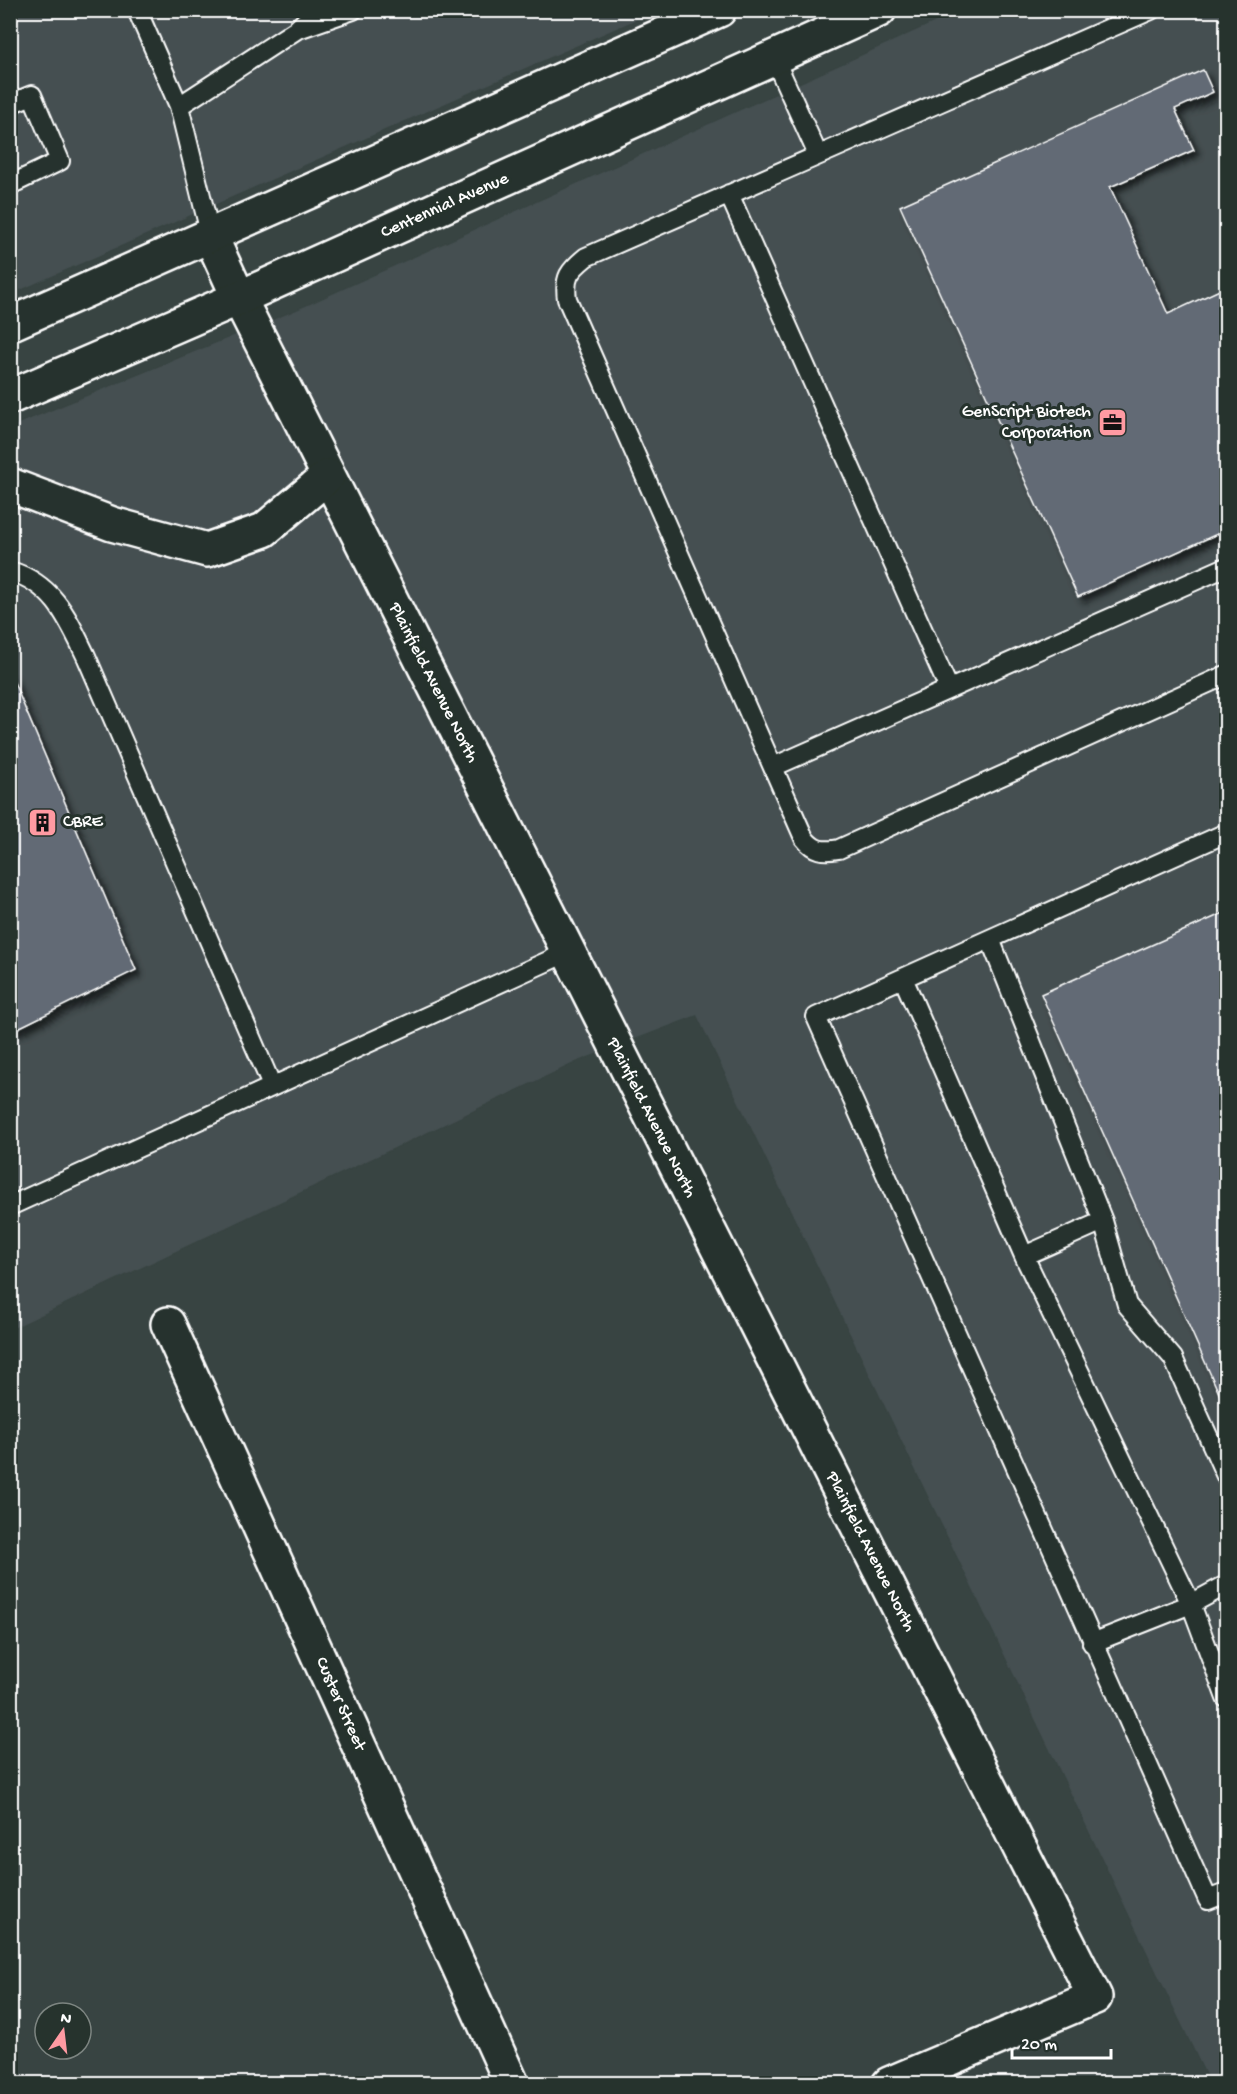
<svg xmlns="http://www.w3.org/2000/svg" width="1237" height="2094" font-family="'Gochi Hand',sans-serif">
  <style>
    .built { fill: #454f51 }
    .building { fill: #626a74; stroke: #fff; stroke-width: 1.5; filter: url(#shadow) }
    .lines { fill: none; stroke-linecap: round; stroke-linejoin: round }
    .lane-casing { stroke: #fff; stroke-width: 22 }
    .street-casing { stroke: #fff; stroke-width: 38 }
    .secondary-casing { stroke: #fff; stroke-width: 38 }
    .lane { stroke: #26332d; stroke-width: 18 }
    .street { stroke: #26332d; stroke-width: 33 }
    .secondary { stroke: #26332d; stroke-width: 33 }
    .labels { text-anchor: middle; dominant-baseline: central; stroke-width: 6; stroke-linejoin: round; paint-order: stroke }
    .street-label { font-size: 18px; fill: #fff; stroke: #26332d }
    .poi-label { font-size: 18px; fill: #fff; stroke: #26332d; text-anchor: end }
  </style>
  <defs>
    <filter id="shadow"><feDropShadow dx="5.5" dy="5.5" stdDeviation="3" flood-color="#0009"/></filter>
  </defs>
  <rect width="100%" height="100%" fill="#384442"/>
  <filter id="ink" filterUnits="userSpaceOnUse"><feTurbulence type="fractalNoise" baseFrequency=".0167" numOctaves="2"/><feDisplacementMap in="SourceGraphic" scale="12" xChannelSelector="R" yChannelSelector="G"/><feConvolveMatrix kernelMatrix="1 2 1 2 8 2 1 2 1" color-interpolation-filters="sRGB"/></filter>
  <g filter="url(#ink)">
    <path class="built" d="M11,11h644l-644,283z
      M960,11h266v2072h-16l-513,-1068 -117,45 -569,269v-902l286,-117z"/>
    <path class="building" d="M1203,70l10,22 -38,17 19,41 -84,37 58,127 58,-27v243l-148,67 -178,-391z
      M10,673l126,297 -126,62z
      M1226,912v497l-185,-415z"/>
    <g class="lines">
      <defs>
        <path id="lane" d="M137,10l42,96 32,131
          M1151,10l-565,247c-17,14 -22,20 -19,42l237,539c10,13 19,14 35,11l387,-174
          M301,28l52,-18
          M774,58l44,97
          M10,104l22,-9 28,66 -50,24
          M179,106l117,-76 21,-20
          M729,194l220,495
          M10,571c44,13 58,48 76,85l186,430
          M773,767l453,-200
          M1226,833l-410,184 392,883 18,-7
          M990,939l113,282 -79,35
          M903,978l121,278 167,348 35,94
          M10,1206l558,-254
          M1103,1221l24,84 46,53 53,118
          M1092,1643l99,-39 35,-19"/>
        <path id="street" d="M211,237l28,61 856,1699 -206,87
          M168,1324l344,760"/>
        <path id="secondary" d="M10,324l709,-314
          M10,397l229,-99 640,-288
          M10,485l102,39 95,26 57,-20 64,-54"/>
      </defs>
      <use href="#lane" class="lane-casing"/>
      <use href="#street" class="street-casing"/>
      <use href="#secondary" class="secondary-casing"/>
      <use href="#lane" class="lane"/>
      <use href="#street" class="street"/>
      <use href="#secondary" class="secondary"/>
    </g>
  </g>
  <defs>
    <symbol id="office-square" viewBox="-11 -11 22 22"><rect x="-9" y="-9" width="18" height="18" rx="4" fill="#ff9aa2" stroke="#26332d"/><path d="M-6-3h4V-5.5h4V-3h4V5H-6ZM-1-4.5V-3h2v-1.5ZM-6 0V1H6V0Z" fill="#111"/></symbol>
    <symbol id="building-square" viewBox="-11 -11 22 22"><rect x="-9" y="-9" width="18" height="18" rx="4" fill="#ff9aa2" stroke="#26332d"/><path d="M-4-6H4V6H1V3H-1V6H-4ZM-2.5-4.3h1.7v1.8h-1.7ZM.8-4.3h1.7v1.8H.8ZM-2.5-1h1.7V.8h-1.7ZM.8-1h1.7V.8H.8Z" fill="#111"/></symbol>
  </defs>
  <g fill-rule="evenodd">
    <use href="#office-square" x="1096" y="406" width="33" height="33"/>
    <use href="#building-square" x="26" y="806" width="33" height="33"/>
  </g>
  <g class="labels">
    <g class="street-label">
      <text transform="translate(445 206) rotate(-24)">Centennial Avenue</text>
      <text transform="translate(433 683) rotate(63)">Plainfield Avenue North</text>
      <text transform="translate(651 1118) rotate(63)">Plainfield Avenue North</text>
      <text transform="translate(870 1552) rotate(63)">Plainfield Avenue North</text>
      <text transform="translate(340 1704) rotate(66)">Custer Street</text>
    </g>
    <g class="poi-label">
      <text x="1091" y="412">GenScript Biotech<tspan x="1091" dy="21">Corporation</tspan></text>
      <text x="63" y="822" text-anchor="start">CBRE</text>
    </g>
  </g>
  <rect width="1237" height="2094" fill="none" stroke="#26332d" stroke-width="36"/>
  <rect x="18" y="18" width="1201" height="2058" fill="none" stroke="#fff" stroke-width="2" filter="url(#ink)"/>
  <g transform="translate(63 2031) rotate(14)"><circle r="28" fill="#26332d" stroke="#7d8581" stroke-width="1.5"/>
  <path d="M0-4.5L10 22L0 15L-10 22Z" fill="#ff9aa2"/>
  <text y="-9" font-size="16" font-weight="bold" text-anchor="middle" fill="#ffffff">N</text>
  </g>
  <path d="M1012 2049v9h99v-9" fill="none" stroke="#ffffff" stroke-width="3"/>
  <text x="1021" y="2049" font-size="18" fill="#ffffff" stroke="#26332d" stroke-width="4.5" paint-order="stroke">20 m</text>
</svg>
